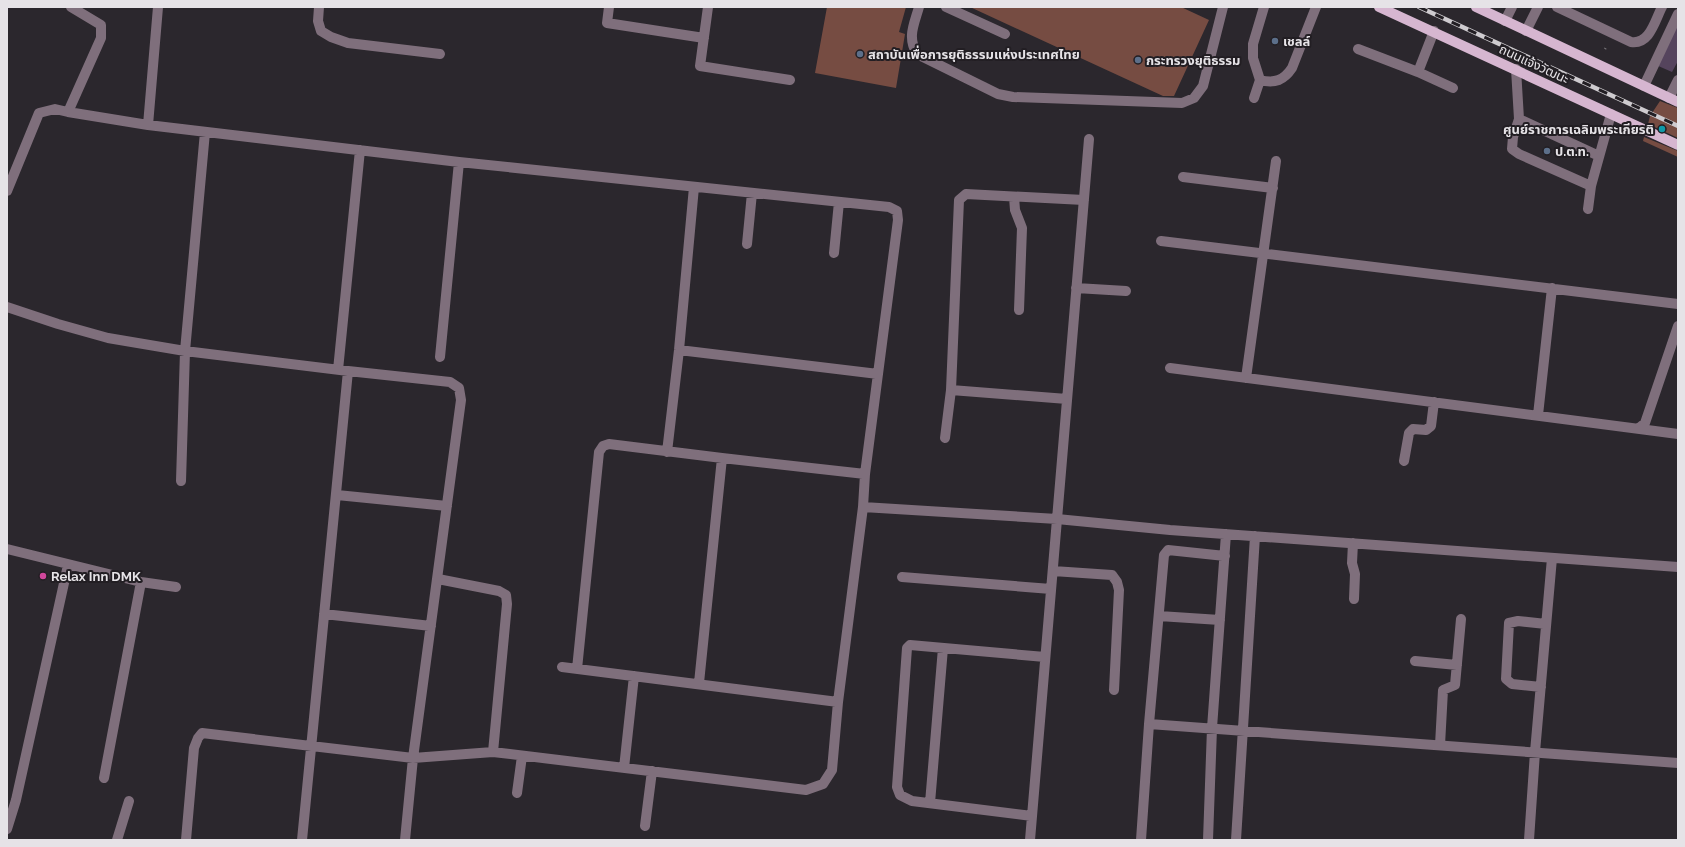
<svg xmlns="http://www.w3.org/2000/svg" width="1685" height="847" font-family="Raleway,'Noto Sans Thai',sans-serif">
  <style>
    .green { fill: #55445d }
    .building { fill: #764c42 }
    .lines { fill: none; stroke-linecap: round; stroke-linejoin: round }
    .path { stroke: #7b777c; stroke-width: 2.5; stroke-dasharray: 1 3; stroke-linecap: butt }
    .minor { stroke: #7f6f7c; stroke-width: 10 }
    .major { stroke: #d6b6d0; stroke-width: 10 }
    .rail-casing { stroke: #cecbcf; stroke-width: 4.5 }
    .rail { stroke: #221e23; stroke-width: 3; stroke-dasharray: 9; stroke-linecap: butt }
    .service-dot { fill: #5c6f8a; stroke: #221e23; stroke-width: 1.5 }
    .culture-dot { fill: #0f9aa8; stroke: #221e23; stroke-width: 1.5 }
    .hotel-dot { fill: #d1479c; stroke: #221e23; stroke-width: 1.5 }
    .labels { text-anchor: middle; dominant-baseline: central; stroke-width: 4; stroke-linejoin: round; paint-order: stroke }
    .poi-label { font-size: 13px; font-weight: bold; fill: #e6e3e7; stroke: #221e23; text-anchor: start }
    .street-label { font-size: 13px; fill: #e6e3e7; stroke: #221e23 }
  </style>
  <rect width="100%" height="100%" fill="#2b272d"/>
  <path class="green" d="M1678,18v43l-6,11 -16,-7z"/>
  <path class="building" d="M827,7h79l-7,25 6,2 -9,54 -81,-15z
    M970,7h211l28,13 -35,76h-11z
    M1660,101l18,7v30l-30,-14 2,-8z
    M1644,137l34,14v6l-35,-16z"/>
  <g class="lines">
    <path class="path" d="M1605,49l2,-3"/>
    <path class="minor" d="M319,7l-1,14 3,10 10,6 17,6 92,11
      M609,7l-2,16 97,15
      M708,7l-8,59 90,14
      M919,7c-5,18 -12,30 -2,47l81,40 15,3 169,6 12,-5 9,-12 20,-79
      M946,7l59,27
      M1557,7l74,35c19,3 24,-22 31,-35
      M1505,21l7,-14
      M1434,31l-16,41 35,16
      M1526,31l12,-24
      M1358,49l60,23
      M1516,69l3,50 -6,18 -1,12 7,5 72,32
      M1260,80l-7,-22v-14l11,-37
      M1644,86l34,-72
      M1254,98l6,-18c15,4 24,0 32,-12l24,-61
      M1669,98l9,-18
      M68,112l80,13 311,37 430,45 8,4 1,9 -33,254 -2,33 -25,195 -6,68 -9,14 -17,6 -313,-38 14,-148 -1,-9 -7,-4 -61,-12
      M1519,119l80,37
      M148,125l10,-118
      M1183,177l90,11
      M7,191l32,-78 16,-4 13,3 33,-74v-13l-30,-18
      M1014,197l1,13 7,18 -3,82
      M1588,209l3,-23 20,-72
      M1161,241l517,63
      M747,244l5,-51
      M834,253l5,-51
      M1076,288l50,3
      M7,307l51,17 50,14 77,13 163,20 102,11 9,6 2,12 -48,358 -8,82
      M679,350l199,24
      M440,357l19,-195
      M1170,368l508,66
      M338,370l22,-220
      M1246,378l30,-217
      M951,390l116,9
      M1538,415l14,-127
      M1639,428l6,-5 33,-97
      M945,438l6,-48 8,-190 7,-6 118,6
      M667,452l12,-102 15,-163
      M1404,461l5,-28 4,-4 13,1 5,-4 3,-24
      M181,481l4,-130 20,-219
      M337,495l110,11
      M863,507l194,12 113,11 508,37
      M1353,543l-1,20 3,11 -1,25
      M7,549l134,33 35,5
      M1053,571l59,4 5,7 2,8 -5,100
      M902,577l149,12
      M324,614l107,12
      M1159,616l61,4
      M1415,661l42,4
      M562,667l276,35
      M577,669l22,-217 4,-6 6,-2 113,14 143,16
      M699,683l23,-225
      M1541,687l-29,-3 -6,-5 3,-56 9,-2 28,3
      M1149,724l529,39
      M1440,745l3,-55 12,-5 6,-66
      M624,768l10,-92
      M104,778l37,-196
      M517,793l5,-37
      M930,803l13,-155
      M1032,816l-120,-15 -12,-6 -3,-8 10,-139 3,-3 135,12
      M645,826l7,-55
      M7,829l9,-29 52,-235
      M117,840l12,-39
      M186,840l8,-92 4,-10 4,-5 211,25 80,-6
      M302,840l46,-469
      M1030,840l59,-701
      M1141,840l8,-116 15,-169 4,-5 57,6
      M1208,840l4,-112 14,-194
      M1236,840l19,-304
      M1529,840l6,-88 17,-194"/>
    <path class="major" d="M1379,7l299,138
      M1476,7l202,95"/>
    <defs>
      <path id="rail" d="M1419,7l259,119"/>
    </defs>
    <use href="#rail" class="rail-casing"/>
    <use href="#rail" class="rail"/>
  </g>
  <g class="service-dot">
    <circle cx="1275" cy="41" r="4"/>
    <circle cx="860" cy="54" r="4"/>
    <circle cx="1138" cy="60" r="4"/>
    <circle cx="1547" cy="151" r="4"/>
  </g>
  <circle class="culture-dot" cx="1662" cy="129" r="4"/>
  <circle class="hotel-dot" cx="43" cy="576" r="4"/>
  <g class="labels">
    <g class="poi-label">
      <text x="1283" y="41">เชลล์</text>
      <text x="868" y="54">สถาบันเพื่อการยุติธรรมแห่งประเทศไทย</text>
      <text x="1146" y="60">กระทรวงยุติธรรม</text>
      <text x="1654" y="129" text-anchor="end">ศูนย์ราชการเฉลิมพระเกียรติ</text>
      <text x="1555" y="151">ป.ต.ท.</text>
      <text x="51" y="576">Relax Inn DMK</text>
    </g>
    <g class="street-label">
      <text transform="translate(1534 64) rotate(25)">ถนนแจ้งวัฒนะ</text>
    </g>
  </g>
  <rect width="1685" height="847" fill="none" stroke="#e6e3e7" stroke-width="16"/>
</svg>
